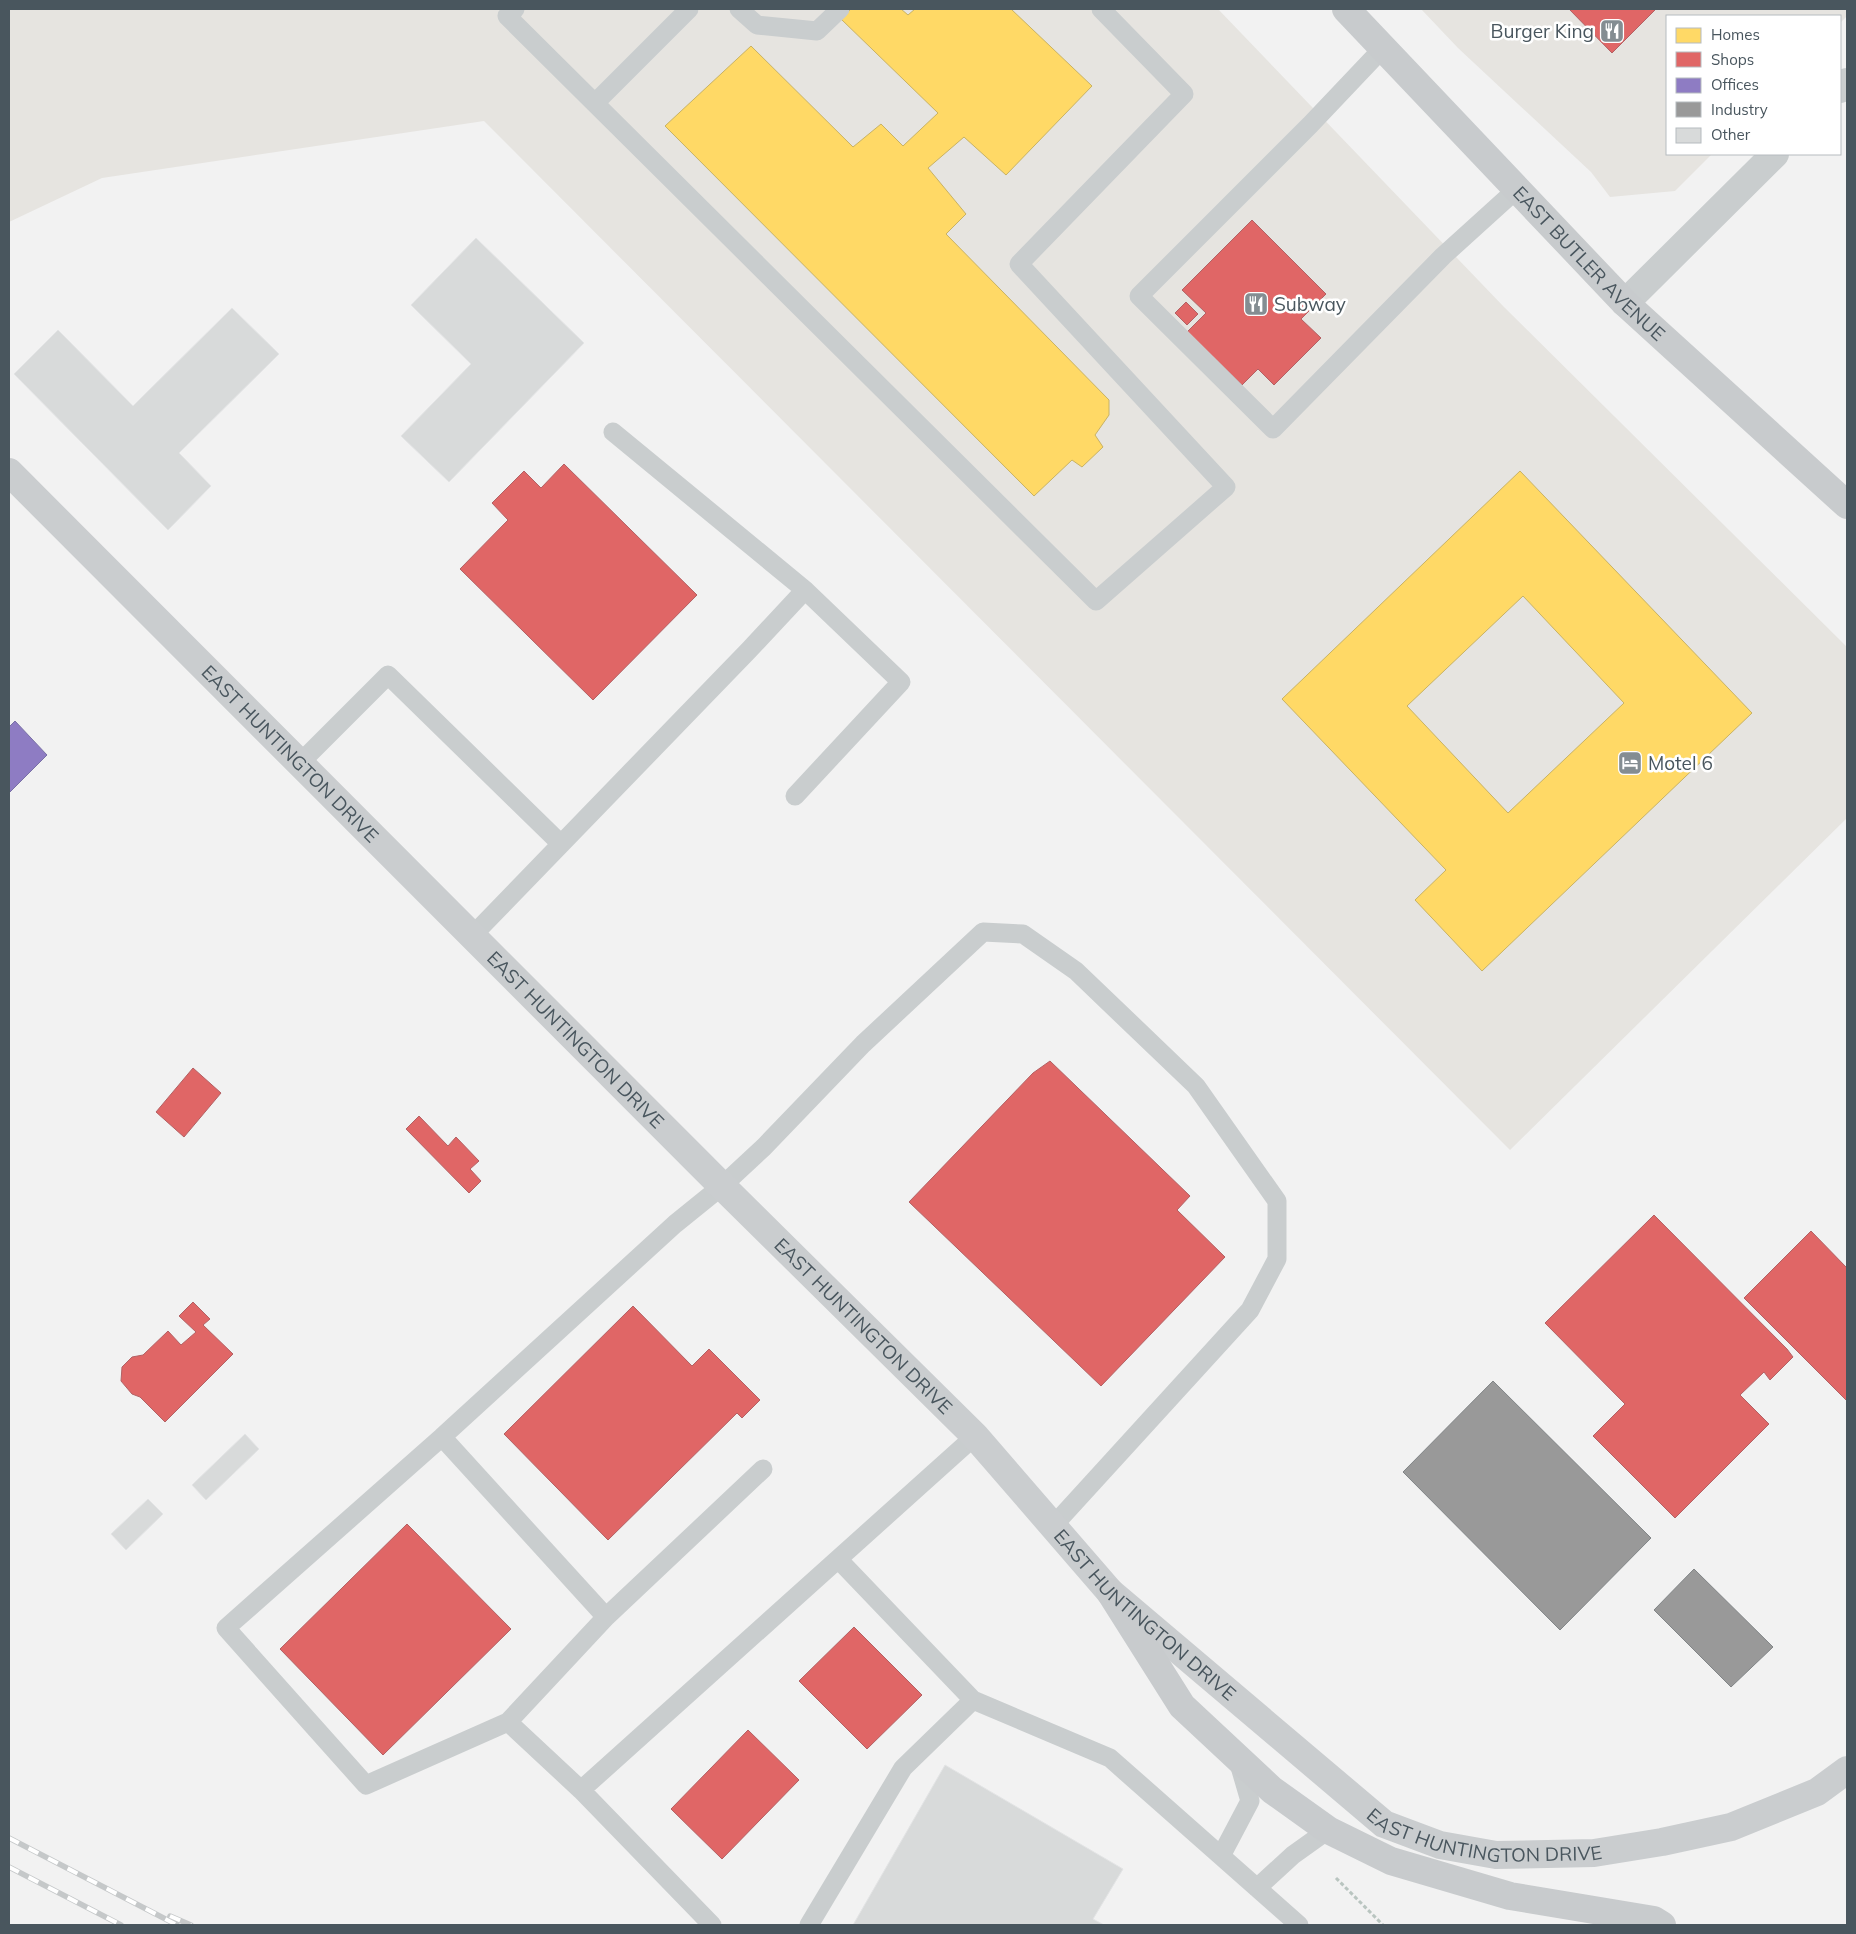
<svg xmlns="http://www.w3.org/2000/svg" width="1856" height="1934" font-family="Mulish,sans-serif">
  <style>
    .commercial { fill: #e6e4e0 }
    .homes { fill: #ffd966; stroke: #c8b264; fill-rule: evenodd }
    .shops { fill: #e06666; stroke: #b36164 }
    .offices { fill: #8e7cc3; stroke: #7971a5 }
    .industry { fill: #999; stroke: #818587 }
    .building { fill: #d8dada; stroke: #e3e4e5 }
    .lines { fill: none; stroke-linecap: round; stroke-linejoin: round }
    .path { stroke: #b9c5c0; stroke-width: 3; stroke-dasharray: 4 2.5; stroke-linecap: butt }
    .lane { stroke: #c9cdce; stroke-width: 19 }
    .street { stroke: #c9cdce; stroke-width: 28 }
    .secondary { stroke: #cacdcf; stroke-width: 28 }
    .primary { stroke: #c8cbcd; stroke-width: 28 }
    .rail-casing { stroke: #c5c8c9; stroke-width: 5.5 }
    .rail { stroke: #fff; stroke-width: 4; stroke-dasharray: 11; stroke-linecap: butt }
    .labels { text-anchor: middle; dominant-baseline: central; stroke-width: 5; stroke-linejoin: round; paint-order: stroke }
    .poi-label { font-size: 19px; fill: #49565e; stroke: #fff; text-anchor: start }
    .street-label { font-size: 19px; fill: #49565e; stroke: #fff }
  </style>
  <rect width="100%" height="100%" fill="#f2f2f2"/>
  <path class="commercial" d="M9,9h1209l286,298 343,340v171l-337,332 -1026,-1029 -382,57 -93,44z
    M1421,9h426v7l-7,7v-7h-173v138h45l-37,37 -65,6 -19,-25 -133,-124z"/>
  <path class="homes" d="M851,9h50l7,6 7,-6h96l81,77 -86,89 -42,-38 -36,31 38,46 -20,20 163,166v15l-14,20 8,12 -21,20 -10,-7 -38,36 -369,-370 86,-80 102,101 28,-23 22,22 35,-33 -97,-94z
    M1520,471l232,242 -270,258 -67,-71 31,-30 -164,-171zM1523,596l101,107 -116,110 -101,-107z"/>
  <path class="shops" d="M1569,9h87l-44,44z
    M1252,220l74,74 -25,25 20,19 -47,47 -16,-16 -16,16 -55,-53 19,-19 -24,-23z
    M1186,302l12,12 -11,11 -12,-12z
    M564,464l133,131 -104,105 -133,-131 48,-49 -16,-17 32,-32 17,17z
    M1050,1061l140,135 -13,14 48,47 -124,129 -192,-184 124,-129z
    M193,1068l28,25 -37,44 -28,-25z
    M419,1116l29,30 8,-9 23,24 -9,8 11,12 -12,12 -63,-64z
    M1654,1215l133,134 6,8 -23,23 -6,-8 -24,23 29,29 -94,94 -82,-82 32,-32 -80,-81z
    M1811,1231l36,37v133l-103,-103z
    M193,1302l17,17 -7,6 30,29 -68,68 -25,-25 -8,-3 -11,-13 1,-14 10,-10 11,-2 25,-24 13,14 15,-13 -17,-16z
    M633,1306l59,60 17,-17 51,51 -18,18 -5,-5 -129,127 -104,-106z
    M407,1524l104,105 -128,126 -103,-106z
    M854,1627l68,68 -55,54 -68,-68z
    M748,1730l51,50 -77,79 -51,-50z"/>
  <path class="offices" d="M15,721l32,34 -38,38v-66z"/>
  <path class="industry" d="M1493,1381l158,157 -91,92 -157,-158z
    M1694,1569l79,78 -42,40 -77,-77z"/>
  <path class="building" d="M476,238l108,105 -135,139 -48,-46 70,-72 -60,-59z
    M232,308l47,46 -100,99 32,33 -43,44 -154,-156 44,-44 75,76z
    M245,1434l14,15 -53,51 -14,-15z
    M148,1499l15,15 -37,36 -15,-16z
    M945,1765l178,104 -30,50 11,6h-251z"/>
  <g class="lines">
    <path class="path" d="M1336,1878l47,47"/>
    <path class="lane" d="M515,9l-8,7 589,585 130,-114 -207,-223 165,-170 -83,-85
      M739,9l18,16 60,6 23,-22
      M1383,48l-73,77 -171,171 134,133 170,-173 74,-67
      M595,103l94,-94
      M300,763l88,-88 173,169
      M795,796l106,-114 -96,-92
      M473,935l276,-285 56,-60 -192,-158
      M442,1437l-216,191 140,157 142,-63
      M763,1469l-157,148 -164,-180 233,-213 47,-38 42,-39 99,-103 120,-112 40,2 53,37 120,115 81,115v58l-27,51 -197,216
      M838,1559l135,141
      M606,1617l-98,105 73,68 394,-354
      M581,1790l131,135
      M1221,1856l29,-55 -12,-41
      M1257,1888l36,-33 35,-25
      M809,1925l94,-157 70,-68 137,58 189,167"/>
    <path class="street" d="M1840,89l7,-7
      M1625,303l150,-149"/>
    <path class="secondary" id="s1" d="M9,472l713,714 253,250 135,156 274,232 56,21 56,10 98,-2 68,-11 69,-15 86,-35 30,-22"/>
    <g class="primary">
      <path id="s2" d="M1346,9l279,294 222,202"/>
      <path d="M1110,1592l72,114 90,84 56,40 63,31 119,35 144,24 8,5"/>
    </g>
    <defs>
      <path id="rail" d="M9,1838l168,87
        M9,1867l112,58
        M170,1916l21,9"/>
    </defs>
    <use href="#rail" class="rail-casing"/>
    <use href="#rail" class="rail"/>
  </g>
  <defs>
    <symbol id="restaurant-square" viewBox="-11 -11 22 22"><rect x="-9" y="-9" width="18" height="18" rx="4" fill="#848d92" stroke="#fff"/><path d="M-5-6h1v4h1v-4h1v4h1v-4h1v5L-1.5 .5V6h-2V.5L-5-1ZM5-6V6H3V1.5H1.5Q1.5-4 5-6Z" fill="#fff"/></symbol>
    <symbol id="hotel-square" viewBox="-11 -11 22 22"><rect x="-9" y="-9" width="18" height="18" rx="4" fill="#848d92" stroke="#fff"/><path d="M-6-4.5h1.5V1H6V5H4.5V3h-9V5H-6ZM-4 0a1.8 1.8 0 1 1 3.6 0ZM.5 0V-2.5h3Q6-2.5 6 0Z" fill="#fff"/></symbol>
  </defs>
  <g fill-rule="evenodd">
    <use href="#restaurant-square" x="1598" y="17" width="28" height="28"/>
    <use href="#restaurant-square" x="1242" y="290" width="28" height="28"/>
    <use href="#hotel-square" x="1616" y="749" width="28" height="28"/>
  </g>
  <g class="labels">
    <g class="poi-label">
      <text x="1594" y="31" text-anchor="end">Burger King</text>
      <text x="1274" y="304">Subway</text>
      <text x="1648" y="763">Motel 6</text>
    </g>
    <g class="street-label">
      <text stroke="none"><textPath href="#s2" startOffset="352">EAST BUTLER AVENUE</textPath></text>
      <text stroke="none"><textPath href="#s1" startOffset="398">EAST HUNTINGTON DRIVE</textPath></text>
      <text stroke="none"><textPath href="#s1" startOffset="802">EAST HUNTINGTON DRIVE</textPath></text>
      <text stroke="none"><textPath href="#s1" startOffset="1208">EAST HUNTINGTON DRIVE</textPath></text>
      <text stroke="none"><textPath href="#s1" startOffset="1612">EAST HUNTINGTON DRIVE</textPath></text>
      <text stroke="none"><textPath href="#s1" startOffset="2032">EAST HUNTINGTON DRIVE</textPath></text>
    </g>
  </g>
  <rect width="1856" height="1934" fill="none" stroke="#49565e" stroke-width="20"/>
  <rect x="1666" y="15" width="175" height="140" fill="#ffffff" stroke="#b6bbbf"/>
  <rect x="1676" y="28" width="25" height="15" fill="#ffd966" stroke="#b6bbbf"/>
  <text x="1711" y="40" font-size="15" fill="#49565e">Homes</text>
  <rect x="1676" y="52" width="25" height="15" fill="#e06666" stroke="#b6bbbf"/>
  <text x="1711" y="65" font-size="15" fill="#49565e">Shops</text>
  <rect x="1676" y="78" width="25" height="15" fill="#8e7cc3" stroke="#b6bbbf"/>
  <text x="1711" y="90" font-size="15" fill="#49565e">Offices</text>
  <rect x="1676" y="102" width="25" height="15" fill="#999999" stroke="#b6bbbf"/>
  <text x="1711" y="115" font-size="15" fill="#49565e">Industry</text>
  <rect x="1676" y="128" width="25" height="15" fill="#d8dada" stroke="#b6bbbf"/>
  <text x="1711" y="140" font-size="15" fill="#49565e">Other</text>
</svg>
